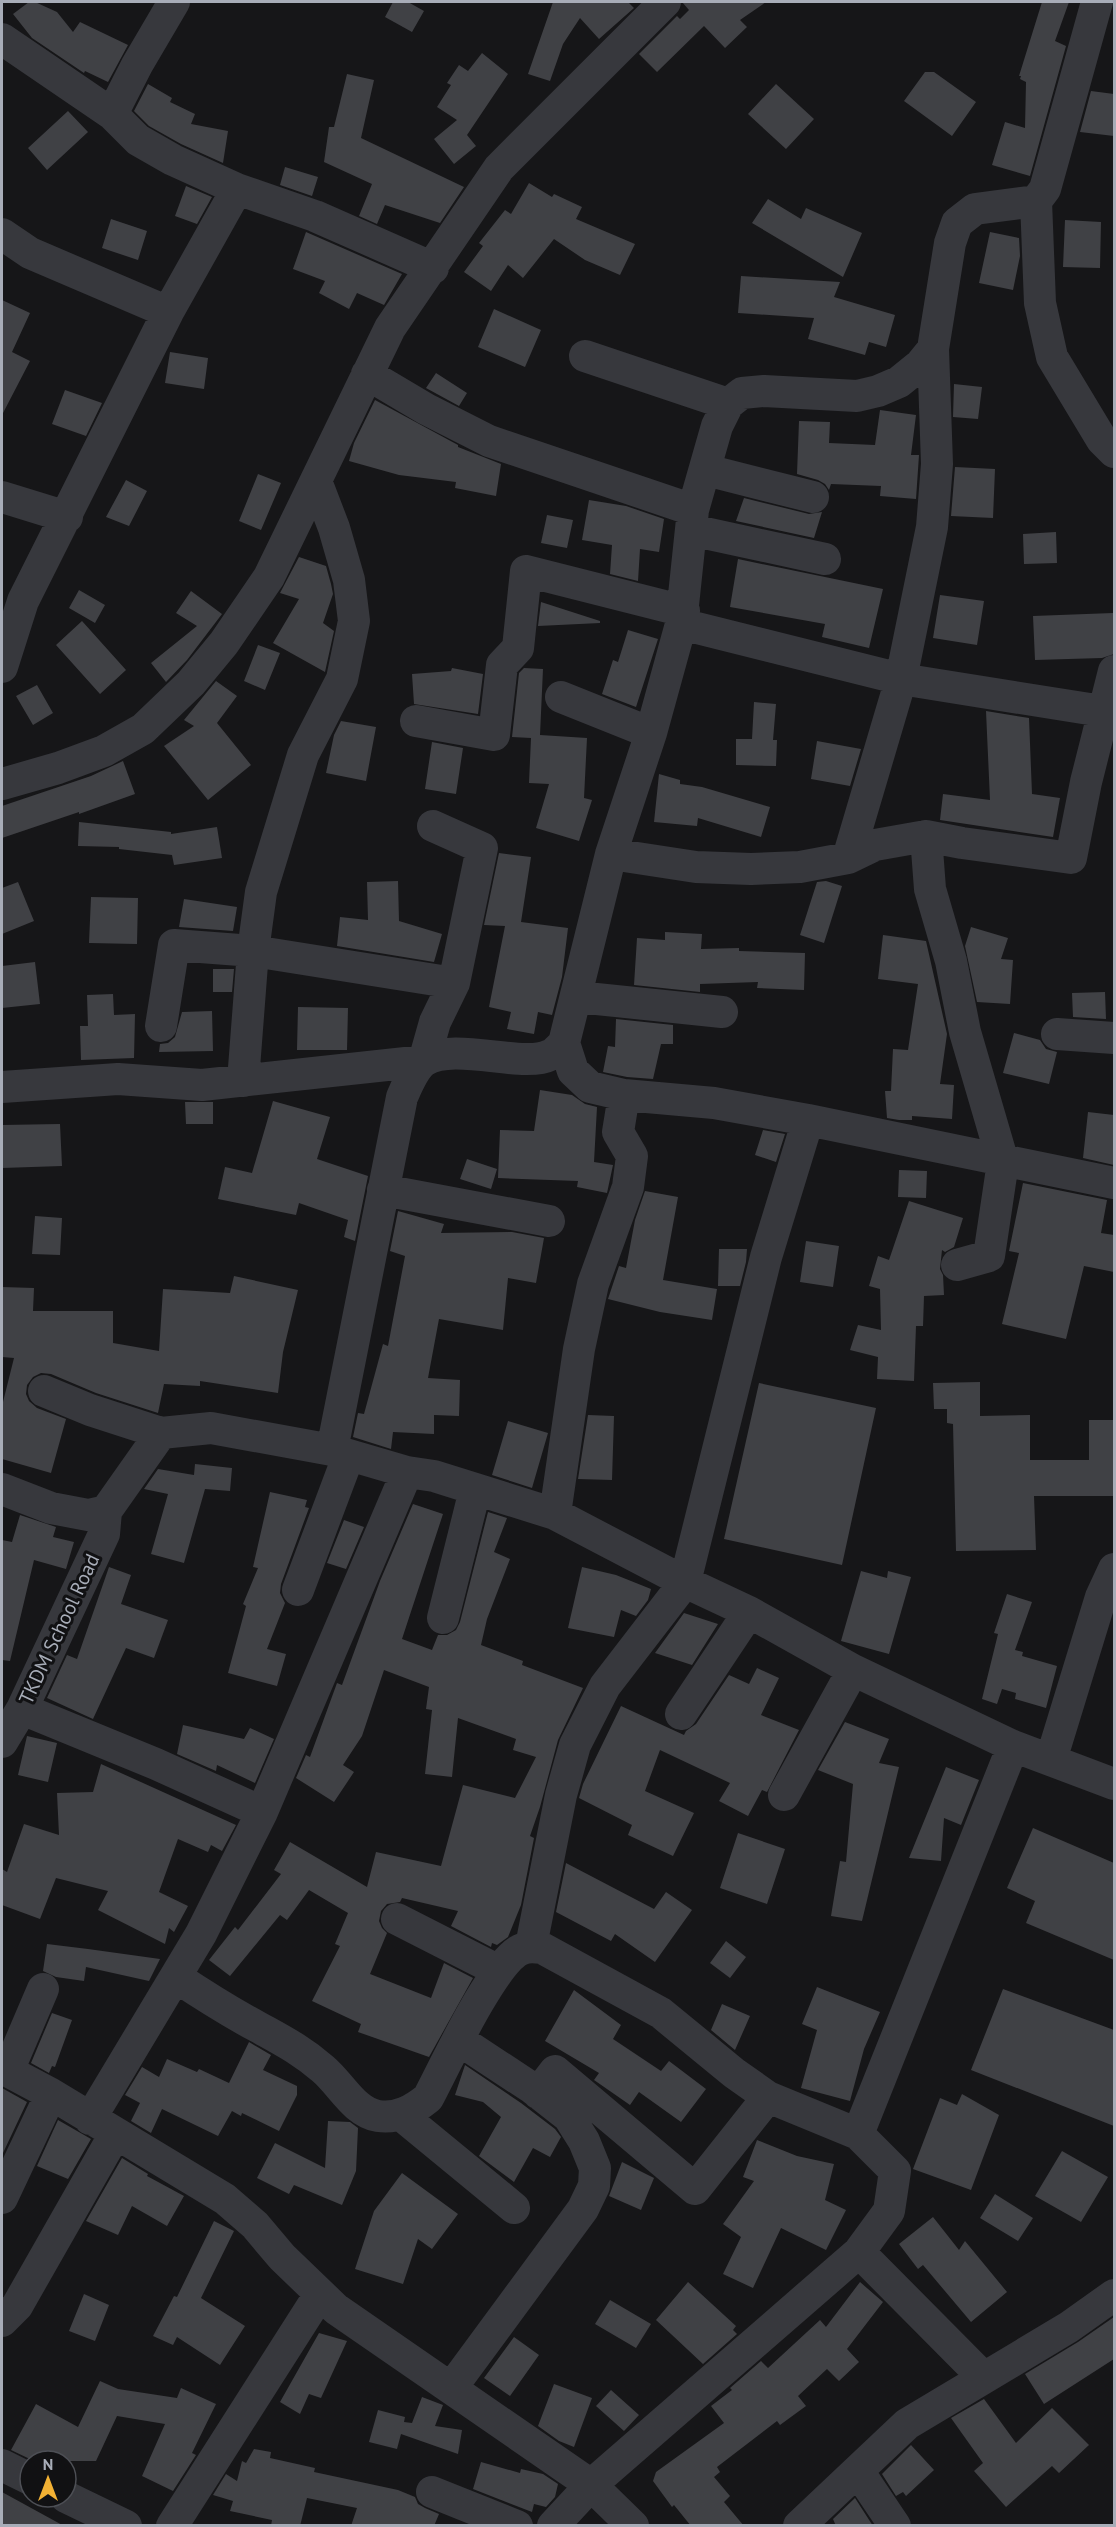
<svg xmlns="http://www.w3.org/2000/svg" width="1116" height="2527" font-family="'PT Sans',sans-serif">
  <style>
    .building { fill: #404145 }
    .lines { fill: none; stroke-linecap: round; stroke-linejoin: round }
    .minor { stroke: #37383d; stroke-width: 32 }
    .labels { text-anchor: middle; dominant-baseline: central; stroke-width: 6; stroke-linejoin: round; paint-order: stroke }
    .street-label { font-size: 20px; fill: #a8adb8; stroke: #111113 }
  </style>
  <rect width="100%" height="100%" fill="#161618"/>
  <path class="building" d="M29,2h6l22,10 16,20 7,-10 48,23 -20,37 -23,-11 -1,2 -52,-35 -19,-24z
    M393,2h15l16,9 -12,21 -27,-15z
    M553,2h75l6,6 -35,31 -19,-21 -17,26 -13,37 -22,-7z
    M682,2h84l-26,18 7,7 -22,21 -21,-22 -47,46 -18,-18 38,-38 3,3 9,-9z
    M1042,2h27l-14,39 11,5 -36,130 -38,-11 13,-43 20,6 1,-46 -6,-3 1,-3h-2z
    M482,53l26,21 -41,61 9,11 -22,18 -20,-25 23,-19 -20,-13 14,-22 -4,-2 12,-18 9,6z
    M925,72h9l42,30 -24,34 -48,-35z
    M347,74l27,6 -13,58 103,49 -24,36 -55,-18 -8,19 -18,-8 13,-32 -48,-22 5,-35h5z
    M148,84l24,14 -2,4 25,12 -4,10 37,7 -5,32 -42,-19 -32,-18 -15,-15z
    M776,84l38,35 -28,30 -38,-35z
    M1091,91l23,3v42l-34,-4z
    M68,111l20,21 -41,38 -19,-22z
    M285,167l33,10 -6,19 -32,-11z
    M529,183l23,14 2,-3 28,13 -6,12 59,25 -15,31 -35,-15 -31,-21 -31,39 -15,-13 -17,26 -27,-19 19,-26 -4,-3 26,-33 6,4z
    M186,186l26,11 -15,27 -22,-8z
    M768,199l33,20 5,-11 56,25 -19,44 -91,-54z
    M111,219l36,12 -9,29 -36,-12z
    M1065,220l36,2 -1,46 -37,-1z
    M306,232l96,42 -18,31 -27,-12 -8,16 -30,-16 6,-12 -32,-12z
    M990,232l29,6 1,18 -7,34 -34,-7z
    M741,276l99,6 -6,15 61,18 -9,32 -17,-5 -4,13 -57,-16 6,-21 -76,-5z
    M2,300l28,13 -18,39 18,9 -28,54z
    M494,309l47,21 -16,37 -47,-20z
    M170,352l38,6 -4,31 -39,-6z
    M436,373l31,20 -8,13 -33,-18z
    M954,384l28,3 -4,32 -25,-2z
    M65,390l37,13 -16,33 -34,-12z
    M375,400l83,45v2l43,17 -5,32 -41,-8 1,-6 -57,-7 -50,-14 5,-18z
    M880,410l36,5 -5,40h8l-3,44 -36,-3 1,-10 -50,-2 -2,6 -4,-6 -7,-4 -21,-6 2,-53 31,1 -1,21 46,2z
    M955,467l40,2 -2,49 -42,-2z
    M258,474l23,9 -20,47 -22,-9z
    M126,480l21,11 -18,35 -23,-9z
    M744,498l65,16 13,-2 -8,26 -78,-17z
    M589,500l37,6 38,13 -5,33 -19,-3 -2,32 -28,-7 2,-29 -30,-5z
    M547,515l26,5 -6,28 -26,-5z
    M1056,532l1,31 -33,1 -1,-30z
    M299,557l27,9 5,18 2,10 -10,29 11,8 -9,41 -52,-29 26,-44 -19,-6z
    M738,559l145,30 -14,59 -47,-11 3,-13 -95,-17z
    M79,590l26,15 -10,18 -26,-15z
    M191,591l31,23 -35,46 -21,22 -15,-19 46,-37 -21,-13z
    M940,595l44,6 -7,44 -44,-7z
    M541,602l59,19v2l-62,3z
    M1113,613l1,41 -12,4 -67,2 -2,-44z
    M82,621l44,49 -26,24 -44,-49z
    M628,630l30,9 -22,68 -34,-13 11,-34 5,2z
    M258,645l22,8 -15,37 -21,-9z
    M452,668l31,6 -5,40 -64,-10 -2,-30 39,-3z
    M524,668l19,1 -3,66 47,3 -3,60 8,2 -13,41 -43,-13 13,-44 -20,-1 2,-45 -19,-1 7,-64z
    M216,681l21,15 -20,27 34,42 -43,35 -44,-54 30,-20 -10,-6z
    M37,685l16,28 -20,12 -17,-29z
    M754,702l22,2 -3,36h4l-1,26 -40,-1v-26h16z
    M986,711l43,7 3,76 28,4 -7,39 -113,-17 3,-26 47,6z
    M341,721l35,6 -10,54 -40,-8 8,-38z
    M817,741l44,8 -11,37 -39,-7z
    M432,742l31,6 -7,46 -31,-5z
    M123,761l12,33 -56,20v-2l-77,26v-32l89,-30z
    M659,774l21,6v4l22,3 68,20 -9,30 -63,-19 -1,8 -43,-4z
    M79,822l92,10v2l46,-7 5,31 -48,7 -2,-10 -53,-6v-2l-41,-1z
    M499,853l32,4 -10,65 47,6 -6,49 -10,38 -14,-3 -4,22 -27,-5 4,-17 -22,-5 16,-81 -21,-1z
    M398,881l1,40 43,13 -8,28 -97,-16 3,-29 28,3 -1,-38z
    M826,881l16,5 -18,57 -24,-8 17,-53z
    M18,882l16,39 -32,13v-46z
    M91,897l47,1 -1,46 -48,-1z
    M184,899l53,8 -4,24 -54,-4z
    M971,927l37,11 -7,21 12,1 -3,44 -33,-2 -12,-56z
    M665,932l37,2 -1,15 38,-1v3l66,2 -1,37 -47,-2 1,-6 -58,2v8l-66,-7 3,-47 28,2z
    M883,935l43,6 21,93 -7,50 14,1 -2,34 -40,-3v4h-13l-12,-2 -2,-27h6l2,-42 15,1 10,-66 -40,-5z
    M35,962l5,42 -38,4v-42z
    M213,969h21l-2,23h-19z
    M1105,992l1,27 -33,-2 -1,-24z
    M113,994l1,21 21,-1 -1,44 -53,2 -1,-34h8l-1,-31z
    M298,1007l50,1 -1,42h-50z
    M212,1011l1,40 -54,1 1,-8 8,-1 7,-6 7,-25z
    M616,1019l57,6v19h-12l-8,35 -26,-2 -24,-5 5,-26 7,1z
    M1014,1033l26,7 6,9 11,3 -8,32 -46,-11z
    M540,1090l32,5 13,9 12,3 -3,55 19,3 -6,28 -30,-6 1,-6 -80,-3 2,-48 34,1z
    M273,1101l57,16 -13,42 51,17 -13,65 -11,-4 4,-17 -49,-17 -3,12 -78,-16 7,-32 27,6z
    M185,1102h28v22h-27z
    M1088,1112l26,3v50l-31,-7z
    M60,1124l2,42 -60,2v-43z
    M763,1130l22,4 -9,28 -21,-7z
    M467,1159l30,10 -6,20 -31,-10z
    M899,1170l28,1 -1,27 -28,-1z
    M1023,1183l84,17 -6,33 13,2v37l-30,-6 -18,73 -64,-15 17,-71 -10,-2z
    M645,1191l33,6 -15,83 54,9 -5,31 -52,-8 -52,-13 11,-33 7,2 9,-48z
    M909,1201l54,17 -9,29 -9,5 -3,-2 -2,19 3,6 1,20 -20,1 -1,30h-7l-2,55 -37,-2 1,-22 -28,-7 8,-25 23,5 -1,-41 -11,-3 9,-30 11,4z
    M398,1211l46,13 -3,9 71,-1 32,6 -8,45 -28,-5 -5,52 -64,-11 -11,59 32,2 -1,36 -25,-1v19l-41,-2 -2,17 -38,-12 5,-24 6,1 19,-70 5,2 17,-90 -15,-5z
    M35,1216l27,2 -2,37 -28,-1z
    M806,1241l33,5 -6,41 -33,-5z
    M719,1249h28l-1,13 -6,24h-22z
    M234,1276l64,14 -15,62 -5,41 -78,-12v5l-36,-2 -6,29 -62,-20 -45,-19 -10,-1 -8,4 -6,8 -1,9 3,7 8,7 29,11 -15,54 -49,-14v-53l12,-48 -12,-1v-70l32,1 -1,23h80v32l46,8 4,-62 67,4z
    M980,1382v34l50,-1v45h59v-40h25v76h-80l2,54 -80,1 -3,-127 -6,-1v-14h-13l-1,-26z
    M759,1383l117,25 -34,157 -118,-26z
    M588,1415l26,1 -2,64 -34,-1z
    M508,1421l40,12 -16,55 -40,-13z
    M195,1464l37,4 -2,23 -25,-2 -21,74 -33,-9 17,-60 -24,-5 14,-20 36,6z
    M270,1492l37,8 -2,7 4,1 -28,76 -1,9 5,10 -18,46 19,5 -9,32 -49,-13 18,-67 -3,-2 15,-36 -5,-1z
    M413,1504l30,10 -41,125 30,11 6,-15h9l9,-5 4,-8 28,-110 19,6 -13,34 16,7 -23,60 -6,26 42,16 -1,4 61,23 -25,52 -18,67 -10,29 4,2 -13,67 -13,32 -11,8 -5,-2 -1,4 -40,-21 7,-15 -56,-13 -2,4 -13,2 -6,7 -2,10 3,7 5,5 -17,41 61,24 13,-35 29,15 -44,79 -71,-25 3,-8 -49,-23 28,-55 -5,-2 13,-31 -39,-23 -22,30 -7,-5 -50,61 -21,-16 26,-33 3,3 43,-56 -7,-4 16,-28 77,45 9,-35 65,14 22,-81 52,13 21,-41 -23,-7 3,-11 -58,-21 -6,59 -27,-3 7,-64 -6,-1 3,-22 -45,-17 -22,66 -19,29 11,7 -20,30 -38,-24 10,-23 4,2 27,-74 5,2 38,-104z
    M20,1515l36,12 -3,10 21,5 -8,27 -32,-9 -24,101 -8,-1v-120l10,2z
    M344,1520l20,7 -18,42 -19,-6z
    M109,1567l22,8 -10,29 47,16 -14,38 -28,-10 -33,71 -46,-21 20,-43 10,4z
    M582,1567l34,8 35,14 -3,11 -12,16 -15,-6 -7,27 -46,-9z
    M861,1571l26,7 1,-7 23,6 -22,77 -48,-13z
    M1007,1594l25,8 -17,48 8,2 -1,4 35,10 -11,42 -31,-9 1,-6 -14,-4 -5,15 -15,-5 16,-65 -4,-1z
    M684,1613l34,11 -26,41 -37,-12z
    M757,1668l22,10 -18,37 38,15 -32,62 -5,-2 -14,26 -29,-15 11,-18 -70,-33 -15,41 49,22 -21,43 -45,-21 4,-10 -53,-27 4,-14 38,-78 63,29 2,-4 10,-7 33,-49 20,9z
    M845,1722l44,17 -10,24 20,4 -37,154 -31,-5 9,-55 6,1 7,-78 -35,-14z
    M183,1725l61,14 6,-11 24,11 -19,44 -38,-18 -1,6 -39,-17z
    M27,1736l30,7 -9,39 -30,-7z
    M101,1764l135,61 -14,26 -11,-6 -3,7 -30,-13 -19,53 29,14 -14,26 -5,-4 -4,16 -67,-34 10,-19 -52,-13 -16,41 -38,-14v-36l5,3 17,-48 35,11 -2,-42 36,-1z
    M946,1767l33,13 -18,45 -17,-7 -3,43 -32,-3z
    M1033,1828l81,35v97l-88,-37 9,-22 -28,-13z
    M738,1833l47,16 -18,55 -47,-16z
    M566,1863l88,46 12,-17 26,18 -37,52 -40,-28 -4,7 -55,-29z
    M726,1941l20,16 -16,21 -20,-15z
    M47,1944l41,5 72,10 -11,22 -63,-14 -2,14 -28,-4 -13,-6z
    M817,1987l63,25 -16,37 -14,52 -49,-13 16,-58 -15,-6z
    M1003,1989l111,41v96l-143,-56z
    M574,1990l47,35 -8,14 48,32 8,-10 37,28 -25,33 -42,-30 -9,13 -36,-25 5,-7 -54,-32z
    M722,2004l28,12 -15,34 -24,-20z
    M52,2013l20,7 -17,47 -3,-1 -3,7 -18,-10z
    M249,2042l22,13 -8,15 34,16v9l-18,36 -37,-18 -1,3 -9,-5 -14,25 -56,-27 -11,24 -20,-12 9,-18 -15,-8 17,-28 17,10 8,-18 30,13 2,-3 30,14z
    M465,2065l56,38 34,26 6,8 -11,20 -17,-9 -19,34 -35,-26 22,-39 -18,-15 -28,-7z
    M2,2088l25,14 -24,51 -1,-1z
    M962,2094l37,21 -28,75 -58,-21 27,-71 17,7z
    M58,2120l33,19 -23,40 -31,-13z
    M328,2121l22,1 8,6 -2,43 -14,34 -48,-20 -5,9 -32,-16 18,-35 50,25z
    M757,2140l40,16 37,8 -9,36 21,10 -20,40 -45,-22 -28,60 -30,-14 18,-37 -18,-13 31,-43 -11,-4z
    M1062,2151l46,26 -27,45 -46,-26z
    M122,2158l26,16 -1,2 37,20 -17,30 -35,-20 -14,29 -32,-14z
    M622,2162l32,16 -13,32 -32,-14z
    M402,2173l56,41 -26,35 -14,-10 -15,45 -48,-15 19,-58z
    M995,2194l38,24 -15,23 -38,-23z
    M933,2217l26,33 6,-9 42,51 -36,30 -48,-57 -5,4 -19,-25z
    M214,2221l20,10 -33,67 44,28 -25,39 -43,-28 -4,8 -20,-9 21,-40 3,1z
    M688,2282l48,44 -3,4 4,4 -34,30 -47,-44z
    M860,2282l23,20 -36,47 12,13 -20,19 -12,-12 -29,27 8,10 -26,19 -3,-4 -60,46 3,5 -6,5 16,19 -6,6 20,24h-53l-17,-21 -2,2 -19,-26 3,-9 68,-49 -13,-17 21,-16 -2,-2 31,-27 7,7 52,-48 6,7z
    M84,2294l25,11 -14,36 -26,-10z
    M610,2300l41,24 -15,24 -41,-24z
    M1114,2317v42l-70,45 -19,-30 53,-32z
    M319,2333l28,8 -26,57 -12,-4 -9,20 -20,-12z
    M514,2337l25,18 -29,41 -26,-18z
    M100,2381l18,8 59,9 4,-10 35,16 -24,49 4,2 -23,36 -31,-15 23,-52 -48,-8 -21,45h-62l-23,-11 25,-46 42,23z
    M554,2384l38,14 -18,49 -15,-6 -21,-15z
    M611,2390l28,25 -15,16 -28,-25z
    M422,2397l21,8 -8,21 27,4 -4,24 -57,-20 -4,15 -28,-7 9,-32 27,7 -1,5 8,1z
    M984,2399l32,44 36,-35 37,37 -30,28 -7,-7 -46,41 -32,-36 9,-8 -32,-45z
    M911,2445l23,25 -28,26 -3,-4 -7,4 -14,-22z
    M254,2449l17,3 -1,6 45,10 -1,4 84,18 17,7 3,7 7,4 14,6 -5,12h-83l6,-18 -50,-10 -7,28h-29l1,-6 -42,-9 3,-10 -20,-6 13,-21 11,7 5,-20 4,2z
    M481,2462l39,11 1,-4 22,5 15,10 -3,13 -9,10 -12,-3 -2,8 -59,-23z
    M2,2492l62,34h-62z
    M855,2498l18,28h-37l-3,-7z"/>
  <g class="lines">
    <path class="minor" d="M2,39l110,75 26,26 35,20 64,29 78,27 118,52
      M112,114l25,-49 37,-63
      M1036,201l4,102 12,54 50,83 12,12
      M2,234l28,19 138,59
      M585,356l143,48
      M367,374l59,35 63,32 204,69
      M706,470l107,27
      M2,497l65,20
      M691,530l134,29
      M681,624l220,55 213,34
      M2,667l21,-66 145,-289 69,-123
      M561,697l90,36
      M416,721l78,14 8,-70 16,-17 8,-77 158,40
      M2,784l56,-16 46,-17 39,-22 48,-46 33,-40 45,-66 121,-249 109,-160 166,-166
      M926,836l4,53 21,72 14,71 38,130 -14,94 -32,9
      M611,854l85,13 55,2 49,-2 48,-9 27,-13 51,-9 36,7 109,15 15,-76 28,-111
      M848,858l53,-179 31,-152 5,-63 -4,-115
      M577,997l145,15
      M161,1026l13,-81 79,6 201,32
      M1057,1034l57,4
      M564,1043l9,28 17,16 34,8 90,8 94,17 306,63
      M243,1081l10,-130 8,-59 42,-137 39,-76 12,-58 -5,-41 -15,-52 -18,-47
      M2,1087l116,-8 84,6 222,-24 11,-39 19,-39 28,-135 -49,-22
      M383,1190l166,31
      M44,1391l46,19 71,23
      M332,1450l70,-353c5,-11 12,-29 22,-36 30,-20 99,8 126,-6 5,-2 10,-8 14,-12l47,-189 40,-121 30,-109 12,-114 24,-84 11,-22 14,-11 22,-2 93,5 21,-5 21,-9 21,-17 13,-16 17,-106 7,-20 18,-14 61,-8 9,-12 52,-187
      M2,1489l49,19 37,7 18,-4 55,-78 50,-5 121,22 75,22 27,4 121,38 130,68 64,30 104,58 160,76 101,38
      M555,1514l24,-165 14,-65 35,-97 4,-31 -14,-24 6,-37
      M298,1590l50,-133
      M443,1618l32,-128
      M22,1709l134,55 106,48
      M681,1714l68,-102
      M2,1742l20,-33 82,-175 2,-23
      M1051,1760l50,-163 13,-28
      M784,1795l69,-125
      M397,1919l100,51
      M531,1946l30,-151 14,-50 30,-59 80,-104 81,-325 42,-137
      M176,1977c27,18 54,35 82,50 25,14 43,23 65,42 18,15 31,43 55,47 20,3 35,-6 50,-18 17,-32 64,-134 92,-148 7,-4 14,-3 22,-2l119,65 73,60 34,24 90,37 37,37 -6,40 -30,41 -268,233 -38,41
      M2,2068l49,26 174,105 30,26 27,32 54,52 255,176 42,41
      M8,2071l35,-82
      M538,2093l17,-22 140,118 73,-92
      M401,2115l113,93
      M90,2119l111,-185 61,-122 145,-340
      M858,2134l155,-388
      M2,2198l49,-104
      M859,2252l125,126
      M2,2321l15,-15 98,-172
      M452,2387l131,-178 11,-23 1,-18 -11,-27 -15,-24 -37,-29 -73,-48
      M2,2465l28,14
      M858,2471l37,55
      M432,2492l85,34
      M66,2497l60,29
      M172,2526l148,-232
      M799,2526l108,-102 162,-97 45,-32"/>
  </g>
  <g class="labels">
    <g class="street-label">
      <text transform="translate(59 1629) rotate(-65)">TKDM School Road</text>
    </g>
  </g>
  <rect width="1116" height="2527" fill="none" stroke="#a8adb8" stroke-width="6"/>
  <g transform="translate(48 2479)"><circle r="28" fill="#111113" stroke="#4d4f55" stroke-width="1.5"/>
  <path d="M0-4.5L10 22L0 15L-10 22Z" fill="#f2b134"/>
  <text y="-9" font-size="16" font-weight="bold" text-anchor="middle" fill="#a8adb8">N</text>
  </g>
</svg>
